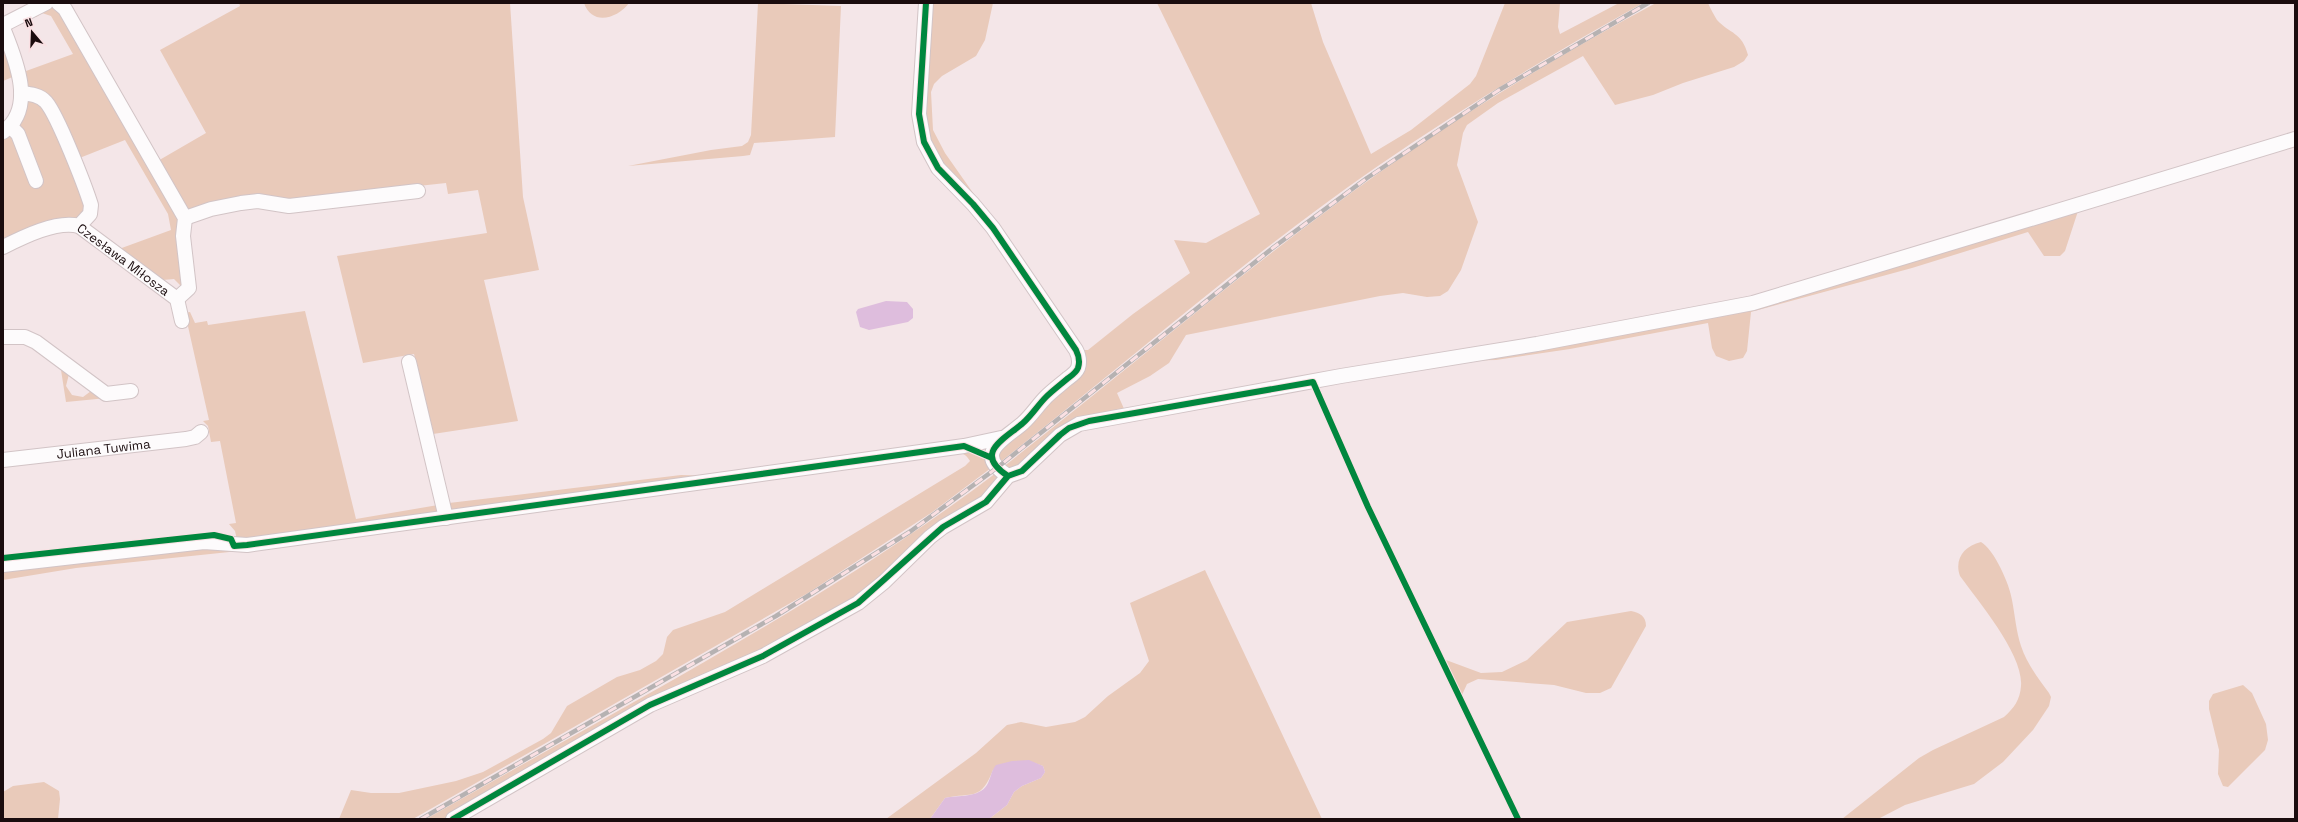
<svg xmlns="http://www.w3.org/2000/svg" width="2298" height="822" font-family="'Space Grotesk',sans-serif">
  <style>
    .green { fill: #e9caba }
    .water { fill: #debddd }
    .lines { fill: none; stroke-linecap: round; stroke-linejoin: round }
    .minor-casing { stroke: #d2c4c6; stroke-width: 16 }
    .minor { stroke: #fdfbfc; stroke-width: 14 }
    .rail-casing { stroke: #b6b2b2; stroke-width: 4.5 }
    .rail { stroke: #fae0e3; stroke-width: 3; stroke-dasharray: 9; stroke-linecap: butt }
    .cycleway-casing { stroke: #fae0e3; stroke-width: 8 }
    .cycleway { stroke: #00873e; stroke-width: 6 }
    .labels { text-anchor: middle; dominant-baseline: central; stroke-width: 4; stroke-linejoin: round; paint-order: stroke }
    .street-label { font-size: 13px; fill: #1a0c0e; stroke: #fae0e3 }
  </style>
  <rect width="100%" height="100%" fill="#f4e6e8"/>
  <path class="green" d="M239,3h271l13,194 16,73 -55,10 34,141 -85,13 -19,-80 -51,9 -26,-107 150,-23 -9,-43 -30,4 -2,-11 -258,28 -32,-49 50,-29 -46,-83 80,-44z
    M584,3h45c-12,16 -37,23 -45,0z
    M758,3l83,3 -6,131 -81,6 -4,12 -7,1 -115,10 83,-16 31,-4 6,-4 3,-7z
    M929,3h64l-8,37 -9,16 -34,20 -8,8 -3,8 2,38 12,23 33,47 -32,-30 -22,-42z
    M1157,3h154l12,39 48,112 40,-24 59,-46 6,-8 29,-73h55l-2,24 2,7 59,-31h24c-91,51 -181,105 -268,165 -131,91 -251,197 -376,295v-16l50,-47 34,-50h5l45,-36 57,-41 -16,-33 32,3 54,-29z
    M1656,3h52c2,5 6,12 9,17 13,14 25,12 31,35l-4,6 -10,6 -51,16 -30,12 -38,10 -32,-49 -85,47 -31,22 -4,8 -6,32 21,57 -17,48 -13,21 -8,5 -13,1 -24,-4 -23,3 -194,39 -17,28 -19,13 -33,17 8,18 -41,7 -69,52 -12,-3c110,-86 217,-177 329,-260 102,-76 212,-144 324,-204z
    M48,6h7l122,203 8,72 -5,8v-4l-6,-6 -11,1 -44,-31 52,-19 -3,-16 -43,-74 -48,19 -50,-73 -1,-15 47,-17 -22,-38 -9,-3 -6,4 -1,-4z
    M3,44l12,32 -12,5z
    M31,100l12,3 44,103 -8,13 -76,23v-105l24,-36z
    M2079,208l-14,43 -5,5h-16l-16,-24 -116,36 -161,44 -4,39 -4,7 -14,3 -13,-5 -4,-8 -4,-25 -138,26 -74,11 -45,1 243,-43z
    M305,311l51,208 82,-14 2,7 -203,28 -2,-9 -6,-7 7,-1 -16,-82 -9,1 -3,-16 -5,-5 6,-1 -24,-107 5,-1 5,11 12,-2 1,4z
    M61,370l8,4 -3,12 6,9 11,2 8,-6 16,7 -41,4z
    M963,450l26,11 2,7 -60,45 -123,80 -395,226h-74l12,-29 20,3h28l57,-12 27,-9 60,-33 8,-6 16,-27 50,-29 23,-7 16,-9 7,-7 4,-17 6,-7 52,-18 240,-146 5,-5c-4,-7 -8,-8 -16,-10z
    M996,473l3,9 -129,109 -422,228h-22c192,-110 393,-212 570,-346z
    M681,475l36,1 -266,35 -2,-8z
    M1981,542c13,7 29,43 31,58 3,15 4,31 9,46 6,18 17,32 28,47l2,4 -2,9 -16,24 -30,32 -29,22 -69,21 -27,14h-36l77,-61 14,-8 71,-33c10,-9 16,-17 17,-31 3,-31 -43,-85 -61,-110 -6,-17 4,-30 21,-34z
    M206,547l33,4 -163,17 -73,12v-10z
    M1205,570l117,249h-333l18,-14 7,-13 8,-6 19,-8 4,-6 -2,-6c-20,-8 -32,-5 -50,4 -12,31 -20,22 -48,28l-15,21h-44l90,-66 31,-28 14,-3 25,5 29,-5 10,-5 23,-21 32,-23 9,-12 -19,-58z
    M1631,611c9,2 15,5 15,15l-35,62 -11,5h-14l-32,-8 -76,-6 -11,5 -5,11 -16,-35 35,13 21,-1 25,-12 40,-38z
    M2243,685l9,8 14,31 2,16 -3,10 -37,37 -5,-1 -5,-12 1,-24 -10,-41v-8l4,-7z
    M44,782l15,9 1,8 -2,20h-55v-27l10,-6z"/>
  <path class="water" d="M886,301l21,1 6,7v9l-5,4 -39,8 -9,-3 -4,-15 2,-3z
    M1029,760l14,6 2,6 -4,6 -19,8 -8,6 -7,13 -18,14h-59l15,-21c13,-3 34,0 42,-13 4,-7 4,-14 9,-20l16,-4z"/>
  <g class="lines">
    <defs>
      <g id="minor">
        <path d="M58,3l7,6 120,209 -2,18 6,52 -12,11"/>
        <path d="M926,3l-7,111 5,28 14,26 35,36 20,24 83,122c3,6 4,12 2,18 -2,5 -7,8 -11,11 -7,6 -15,12 -21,18 -8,8 -14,18 -23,26 -18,16 -51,30 -15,53"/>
        <path d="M3,25l43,-22"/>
        <path d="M3,28c12,30 34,80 0,104"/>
        <path d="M21,93c9,1 19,2 25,9 12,14 39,84 45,103l-1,9 -11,12"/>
        <path d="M10,126l8,8 18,47"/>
        <path d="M185,218l26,-9 30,-6 17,-2 31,5 129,-15"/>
        <path id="s1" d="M3,247c20,-10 54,-27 76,-21l98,73 5,22"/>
        <path d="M3,337h22l11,5 70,52 25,-3"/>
        <path d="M409,362l37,156"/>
        <path id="s2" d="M3,460l183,-21 9,-2 6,-5"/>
        <path d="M3,565l201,-23 43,3 717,-99 37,-8"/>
        <path d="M453,819l197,-114 113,-49 95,-53 26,-21 46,-45 13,-10 43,-25 22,-26 14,-5 38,-36 19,-11 262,-48 196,-32 216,-41 542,-164"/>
      </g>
    </defs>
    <use href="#minor" class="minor-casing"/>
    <use href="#minor" class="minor"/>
    <defs>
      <path id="rail" d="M421,819l355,-203 135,-85 87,-64 276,-220 93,-69 132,-88 149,-87"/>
    </defs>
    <use href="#rail" class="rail-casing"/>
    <use href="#rail" class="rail"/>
    <defs>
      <path id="cycleway" d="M926,3l-7,111 5,28 14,26 35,36 20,24 83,122c3,6 4,12 2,18 -2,5 -7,8 -11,11 -7,6 -15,12 -21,18 -8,8 -14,18 -23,26 -18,16 -51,30 -15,53
        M3,558l211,-23 17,4 3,7 13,-1 717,-99 28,12
        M453,819l197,-114 113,-49 95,-53 85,-76 43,-25 22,-26 14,-5 38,-36 9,-7 20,-7 224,-39 55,125 150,312"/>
    </defs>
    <use href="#cycleway" class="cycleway-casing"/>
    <use href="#cycleway" class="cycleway"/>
  </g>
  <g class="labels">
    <g class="street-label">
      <text stroke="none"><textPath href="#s1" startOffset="136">Czesława Miłosza</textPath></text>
      <text stroke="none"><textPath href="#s2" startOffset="101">Juliana Tuwima</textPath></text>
    </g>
  </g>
  <rect width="2298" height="822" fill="none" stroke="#1a0c0e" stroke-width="8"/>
  <g transform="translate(32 32) rotate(341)" stroke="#fae0e3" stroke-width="3" paint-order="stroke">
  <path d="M0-3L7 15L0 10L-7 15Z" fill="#1a0c0e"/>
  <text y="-6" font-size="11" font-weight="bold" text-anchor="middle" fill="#1a0c0e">N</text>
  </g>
</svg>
